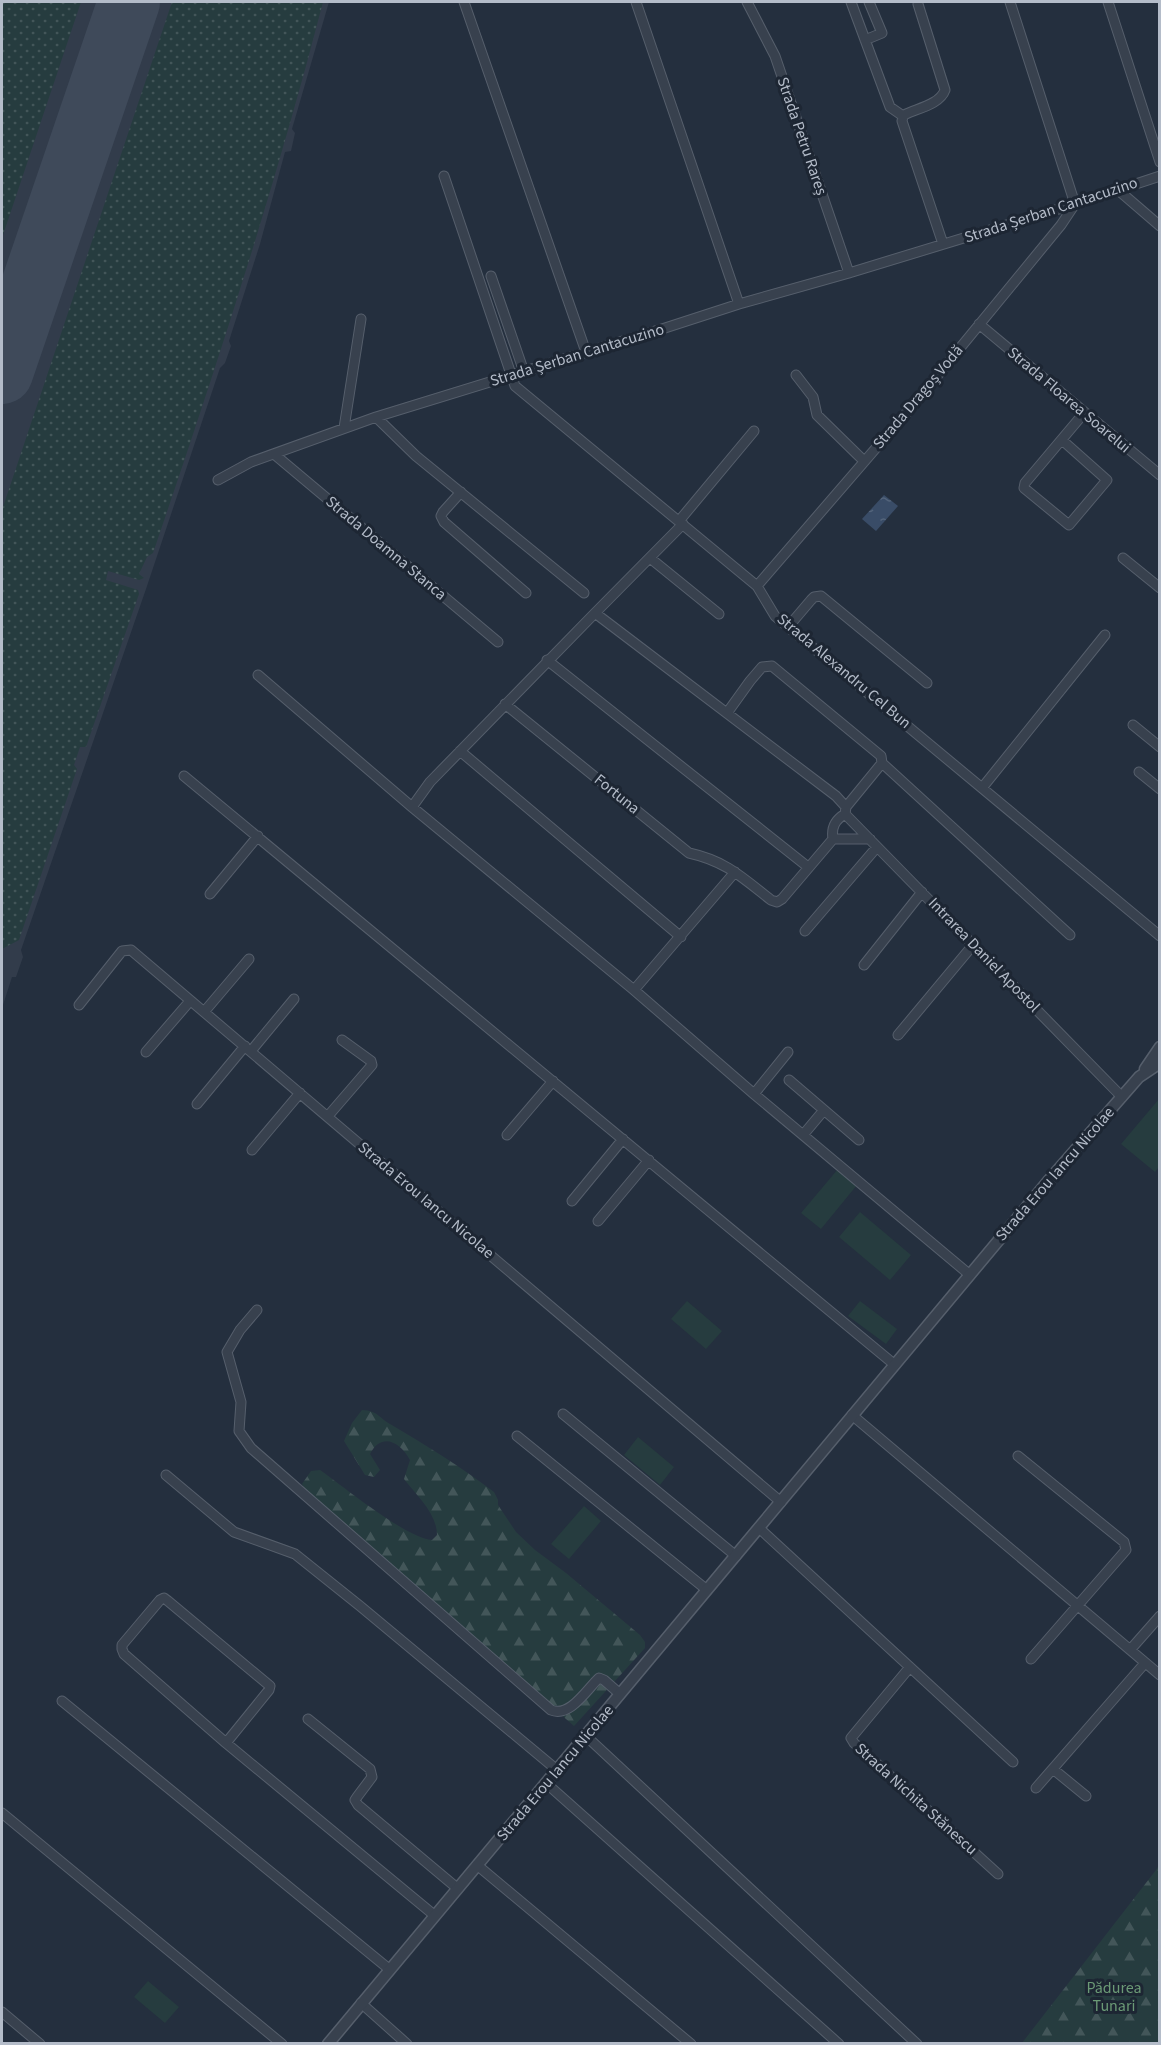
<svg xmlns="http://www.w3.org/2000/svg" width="1161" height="2045" font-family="'Source Sans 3',sans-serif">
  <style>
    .airport { fill: #323c4b }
    .grass { fill: url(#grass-dots) }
    .forest { fill: url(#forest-firs) }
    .pitch { fill: #263c3f }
    .water { fill: url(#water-ripples) }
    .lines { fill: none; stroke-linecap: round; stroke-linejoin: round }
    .runway { stroke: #3f4a5a; stroke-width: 62 }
    .minor-casing { stroke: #565f6c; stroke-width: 11 }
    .tertiary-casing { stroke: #565f6c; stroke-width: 13 }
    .minor { stroke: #38414e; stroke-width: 9 }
    .tertiary { stroke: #38414e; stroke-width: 10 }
    .labels { text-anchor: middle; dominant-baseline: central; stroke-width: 6; stroke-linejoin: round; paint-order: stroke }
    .street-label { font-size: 16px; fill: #b4bcc9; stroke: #1d2633 }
    .park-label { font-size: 16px; fill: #6b9a76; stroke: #1d2633 }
  </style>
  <defs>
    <pattern id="grass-dots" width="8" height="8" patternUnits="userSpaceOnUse" patternTransform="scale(1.5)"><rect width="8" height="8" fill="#263c3f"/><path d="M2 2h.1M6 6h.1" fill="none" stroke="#435659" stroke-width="1.8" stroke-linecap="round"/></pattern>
    <pattern id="forest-firs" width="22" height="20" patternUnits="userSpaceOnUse" patternTransform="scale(1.5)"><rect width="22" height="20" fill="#263c3f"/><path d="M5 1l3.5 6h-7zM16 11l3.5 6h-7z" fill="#435659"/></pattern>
    <pattern id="water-ripples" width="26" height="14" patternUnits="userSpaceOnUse" patternTransform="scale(1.5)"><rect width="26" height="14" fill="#394c67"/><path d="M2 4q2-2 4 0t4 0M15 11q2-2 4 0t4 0" fill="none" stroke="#53647b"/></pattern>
  </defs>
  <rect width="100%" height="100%" fill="#242f3e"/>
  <path class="airport" d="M2,2h327l-37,127 3,4 -4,18 -6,1 -25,92 -31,97 2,5 -6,17 -5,5 -74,221 -125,361 2,7 -7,20h-4l-10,31z"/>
  <path class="grass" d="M2,2h79l-79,236z
    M172,2h151c-48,186 -108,369 -170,551l-6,4 -8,17 5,4 -5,2 -31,-9 -2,9 32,10 1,4 -53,153h-6l-6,18 3,4 -58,171 -17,9v-439z"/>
  <path class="forest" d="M362,1410c16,1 16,7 28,14 36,21 71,43 104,68l4,8v5l18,27 19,18 31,23 74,62 5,7v6l-71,78 -268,-235 -4,-7 9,-13 9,-1c24,17 86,68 112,70l5,-5c0,-22 -21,-40 -33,-56l6,-19c-10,-19 -29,-28 -40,-6l10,16 -6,7 -9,-2 -21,-34 8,-18z
    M1159,1865v178h-137l134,-173z"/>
  <path class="pitch" d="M1159,1099v68l-4,5 -34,-28z
    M838,1169l19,16 -36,44 -20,-16z
    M860,1212l51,43 -21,25 -51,-43z
    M687,1301l35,30 -16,18 -35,-30z
    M860,1301l37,28 -11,15 -38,-28z
    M638,1437l36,30 -14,18 -36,-30z
    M584,1506l17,15 -32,38 -18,-15z
    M148,1981l31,26 -14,16 -31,-26z"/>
  <path class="water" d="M884,495l14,11 -22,25 -14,-12z"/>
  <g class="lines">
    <path class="runway" d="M2,373l127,-371"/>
    <defs>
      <path id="minor" d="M464,2l122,350
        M636,2l103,302
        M747,2l28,54 74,217
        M851,2l39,105 13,9
        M1108,2l52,160
        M918,4l27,86c-5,14 -26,18 -39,24l-3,2 -1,5 41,123
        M865,40l17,-7 -13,-31
        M444,176l71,210 242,200 18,30 385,320
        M1117,189l43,37
        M491,276l33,96
        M979,324l181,151
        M796,375l17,22 4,18 47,46
        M376,417l40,39 168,137
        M344,428l17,-109
        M1062,440l45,40 -38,45 -45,-37 1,-5 59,-70
        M274,454l224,188
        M218,480l33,-18 125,-45 289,-89 74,-24 110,-31 226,-69 85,-28
        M461,492l-18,20 -2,4 3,6 82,71
        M679,521l75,-90
        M650,558l69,56
        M1123,558l37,30
        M757,586l157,-182 147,-179 14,-21 -65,-202
        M595,613l88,-89
        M788,627l23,-27 3,-3 7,-1 106,87
        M547,660l261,207
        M258,675l154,132 222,183 120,104 216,181
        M505,704l184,149c37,8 54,25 82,47l6,2 5,-3 51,-60c-2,-12 2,-19 12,-25l1,-7 36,-44 -1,-7 -109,-90 -10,1 -12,14 -23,32
        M1133,725l27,22
        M460,751l221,186
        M882,763l188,172
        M1139,772l21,17
        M184,776l711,589
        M982,788l123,-153
        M412,807l18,-25 165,-169 241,183 10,11
        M845,814l277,283
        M833,839h37
        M210,894l48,-58
        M805,931l72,-84
        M864,965l58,-73
        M634,990l101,-118
        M79,1005l43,-54 9,-1 650,552
        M204,1012l45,-53
        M898,1035l75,-90
        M251,1051l43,-52
        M146,1052l44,-51
        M789,1080l70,60
        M754,1094l34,-42
        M197,1104l48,-58
        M328,1116l44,-51 -1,-4 -29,-21
        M507,1135l46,-54
        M803,1135l21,-25
        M252,1150l48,-57
        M572,1201l51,-62
        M598,1221l51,-61
        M257,1310l-17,20 -13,22 14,50 -2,29 12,17 300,262c19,8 36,-21 48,-32l5,2 16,14
        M563,1414l173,142
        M852,1415l308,260
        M517,1436l190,154
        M1018,1456l106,86 2,8 -95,109
        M166,1475l68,57 61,22 65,52 197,164
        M759,1528l254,234
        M1130,1650l30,-34
        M910,1667l-59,71 3,5 144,131
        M62,1701l327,268
        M308,1719l62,50 2,8 -15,20 -2,3 3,5 99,83
        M586,1736l331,308
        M226,1743l43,-53 1,-4 -102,-85 -4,-3 -4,2 -38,45v4l2,5 102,89 208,172
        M1053,1769l33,27
        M546,1783l293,261
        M1036,1788l109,-125
        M2,1813l280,231
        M477,1865l214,179
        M361,2003l46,41
        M2,2012l38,32"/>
      <path id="tertiary" d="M1145,1069l15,-22
        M328,2044l721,-864 90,-103 21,-14"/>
    </defs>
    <use href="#minor" class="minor-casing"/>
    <use href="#tertiary" class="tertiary-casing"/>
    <use href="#minor" class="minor"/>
    <use href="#tertiary" class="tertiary"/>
  </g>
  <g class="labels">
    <g class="street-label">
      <text transform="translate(802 136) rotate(71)">Strada Petru Rareș</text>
      <text transform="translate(1051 210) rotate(-18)">Strada Șerban Cantacuzino</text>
      <text transform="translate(577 355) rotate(-17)">Strada Șerban Cantacuzino</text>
      <text transform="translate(918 397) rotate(-50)">Strada Dragoș Vodă</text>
      <text transform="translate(1069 400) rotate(40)">Strada Floarea Soarelui</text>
      <text transform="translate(386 548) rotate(40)">Strada Doamna Stanca</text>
      <text transform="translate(844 671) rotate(40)">Strada Alexandru Cel Bun</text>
      <text transform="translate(617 794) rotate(39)">Fortuna</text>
      <text transform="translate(984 955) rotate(46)">Intrarea Daniel Apostol</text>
      <text transform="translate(1055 1174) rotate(-49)">Strada Erou Iancu Nicolae</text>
      <text transform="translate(426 1200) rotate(40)">Strada Erou Iancu Nicolae</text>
      <text transform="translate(555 1773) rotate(-50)">Strada Erou Iancu Nicolae</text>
      <text transform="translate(916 1799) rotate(42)">Strada Nichita Stănescu</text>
    </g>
    <g class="park-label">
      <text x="1114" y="1988">Pădurea<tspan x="1114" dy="18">Tunari</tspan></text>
    </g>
  </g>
  <rect width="1161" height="2045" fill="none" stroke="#b4bcc9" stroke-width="6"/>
</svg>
